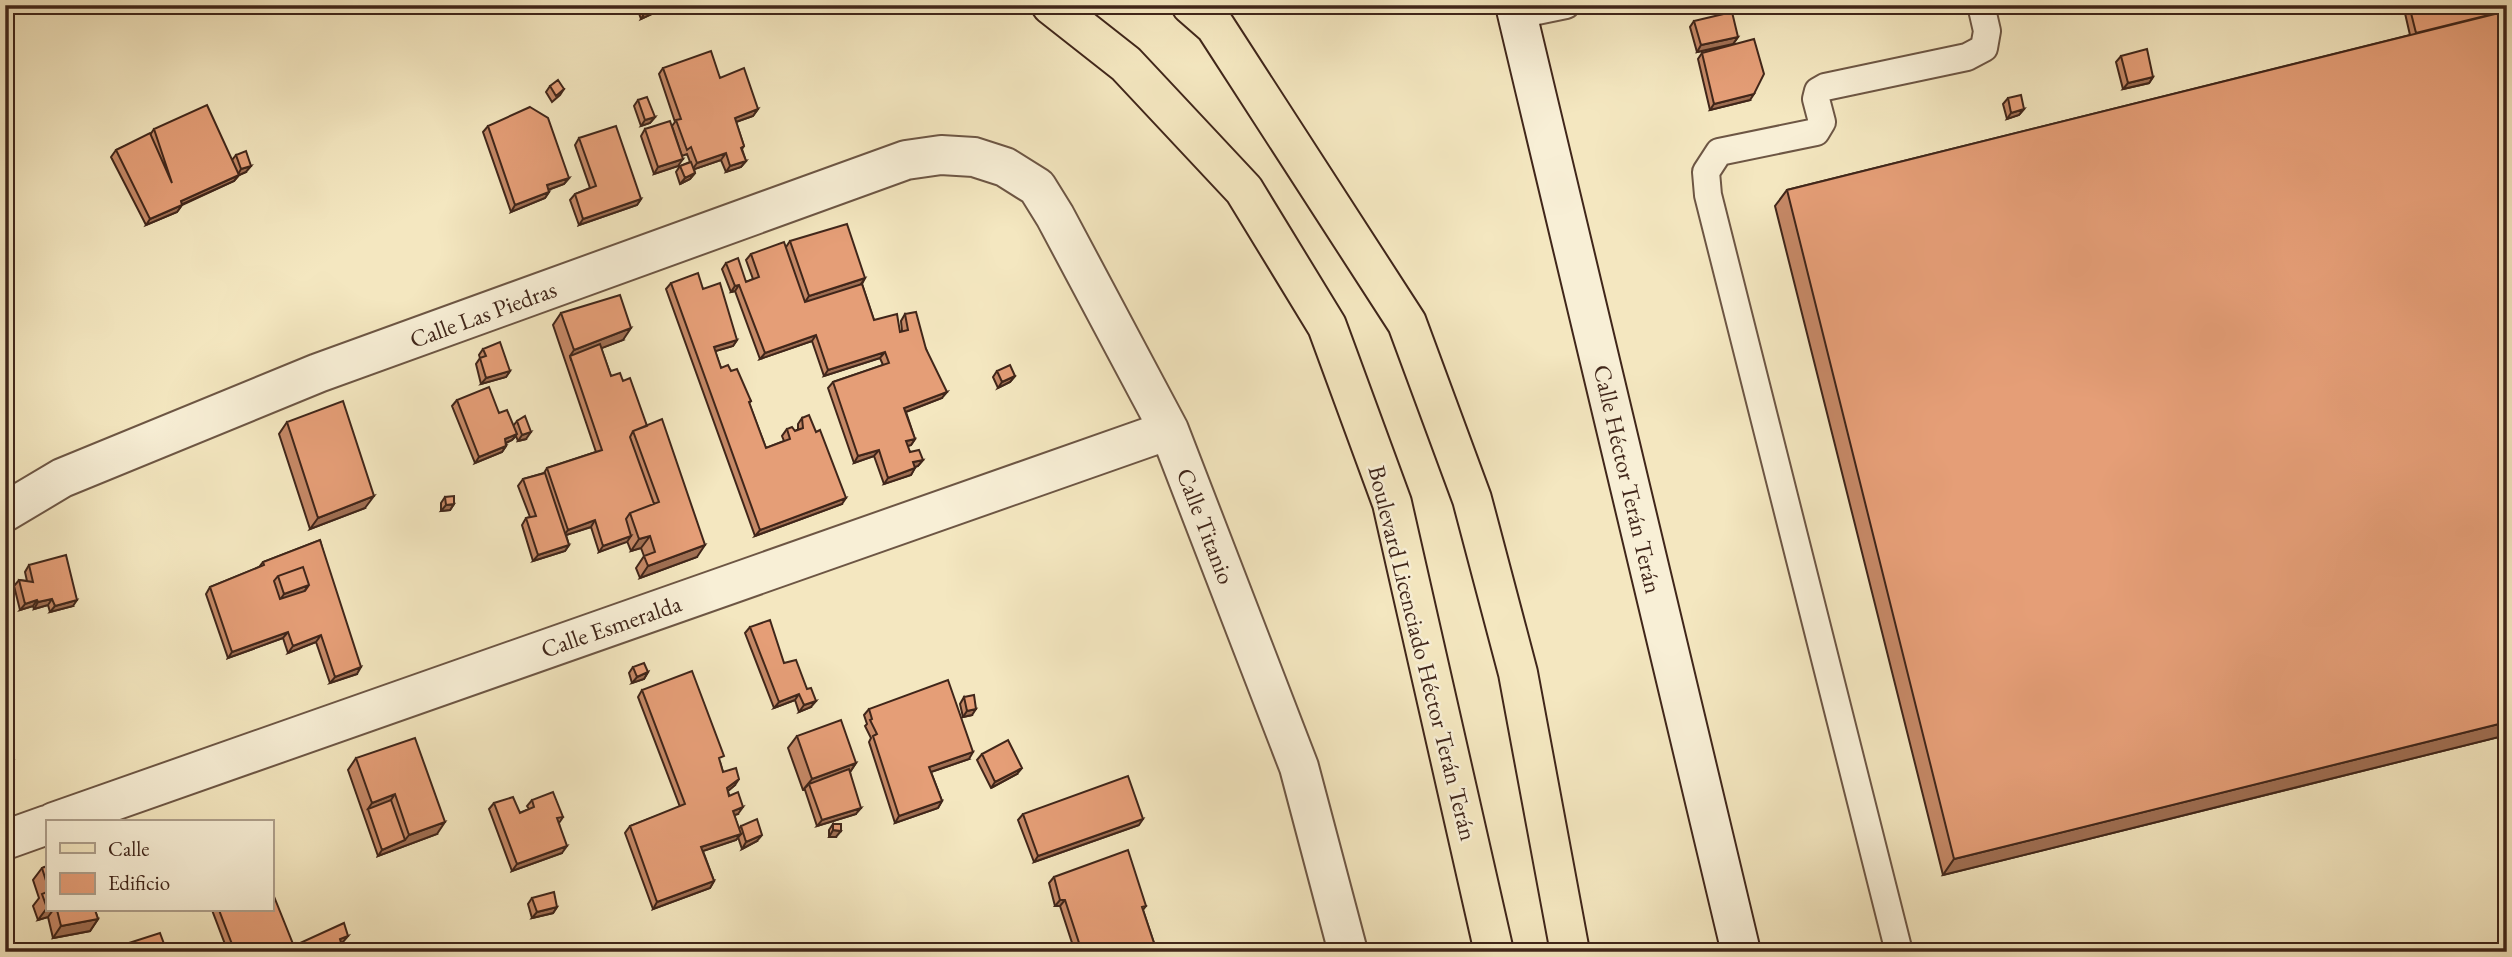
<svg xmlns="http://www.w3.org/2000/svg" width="2512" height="957" font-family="'EB Garamond',serif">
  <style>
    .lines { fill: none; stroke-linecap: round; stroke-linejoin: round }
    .lane-casing { stroke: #6d5644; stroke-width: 30 }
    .street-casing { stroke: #6d5644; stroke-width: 42 }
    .secondary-casing { stroke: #40261a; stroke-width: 42 }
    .primary-casing { stroke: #40261a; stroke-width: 42 }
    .lane { stroke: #f8efd6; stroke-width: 26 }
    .street { stroke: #f8efd6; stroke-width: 38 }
    .secondary { stroke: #f8efd6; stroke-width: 38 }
    .primary { stroke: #f4e7c0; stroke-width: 38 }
    .wall { fill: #c58866; stroke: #40261a; stroke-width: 2 }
    .shaded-wall { fill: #a06f53; stroke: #40261a; stroke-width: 2 }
    .building { fill: #e59e77; stroke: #40261a; stroke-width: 2; fill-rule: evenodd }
    .labels { text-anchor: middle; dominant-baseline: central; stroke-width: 5; stroke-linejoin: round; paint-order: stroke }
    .street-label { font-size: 24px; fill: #40261a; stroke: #f8efd6 }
  </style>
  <rect width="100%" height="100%" fill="#f4e7c0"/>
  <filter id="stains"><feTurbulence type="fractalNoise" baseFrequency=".00286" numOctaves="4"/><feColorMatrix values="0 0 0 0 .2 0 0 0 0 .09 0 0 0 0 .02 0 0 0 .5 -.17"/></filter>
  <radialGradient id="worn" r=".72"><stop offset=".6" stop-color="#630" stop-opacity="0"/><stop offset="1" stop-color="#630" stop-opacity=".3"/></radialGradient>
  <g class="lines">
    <defs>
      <path id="lane" d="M1518,15l48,-10
        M1899,952l-191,-757 -2,-23 13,-20 97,-20 6,-10 -6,-23 2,-8 7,-4 142,-30 17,-9 3,-17 -6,-26"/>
      <path id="street" d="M5,512l57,-34 256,-105 588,-213 35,-5 33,2 31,10 32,20 18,29 114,214 130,337 49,185
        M54,822l1115,-392
        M5,840l42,-15"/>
      <path id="secondary" d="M1515,5l226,947"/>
      <path id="primary" d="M1051,5l75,59 118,126 83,136 65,177 102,449
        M1191,5l24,21 192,297 65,176 46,174 52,279"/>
    </defs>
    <use href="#lane" class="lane-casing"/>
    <use href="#street" class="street-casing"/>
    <use href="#secondary" class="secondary-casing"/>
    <use href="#primary" class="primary-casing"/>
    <use href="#lane" class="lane"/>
    <use href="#street" class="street"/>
    <use href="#secondary" class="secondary"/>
    <use href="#primary" class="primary"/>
  </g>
  <path class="wall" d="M636,5h35l-30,14z
    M2407,5h97l2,6h1v724l-564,140 -168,-669 12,-16 623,-155 -6,-26z
    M1694,21l44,16 -5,7 -36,8 -7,-25z
    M1702,53l48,47 -40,10 -12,-51z
    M2121,56l32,21 -4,6 -26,6 -7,-27z
    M663,68l57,10 38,31 -5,7 -17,6 8,24 -2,3 4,12 -5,6 -15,5 -5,-12 -27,9 1,4 -5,6 -10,5 -4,-12 4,-6 10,-4 -3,-8 -5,2 -10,-30 3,-4 -16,-48z
    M550,86l14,3 -4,6 -8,7 -6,-10z
    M2008,98l16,11 -5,6 -12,4 -4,-15z
    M638,100l17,17 -5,6 -9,3 -7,-20z
    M488,126l81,52 -5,6 -16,6 1,2 -4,6 -34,14 -28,-80z
    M154,129l78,31 4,-5 10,17 -7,3 -5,6 -52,24 -5,7 -31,13 -35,-68 5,-7 34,-15z
    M645,129l33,37 -24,8 -13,-38z
    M579,138l62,61 -4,6 -58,20 -9,-25 5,-6 15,-6 -15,-43z
    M790,241l75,37 -3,6 12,36 26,12 2,-1 -1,-10 4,-7 21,35 16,49 -36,14 9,27 -4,6 -4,1 3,6 13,8 -5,6 -3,1 -4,8 -27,9 -10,-28 -20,7 -26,-75 5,-6 50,-17 -3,-7 -56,18 -12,-35 -52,18 -25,-68 -4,1 -9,-23 4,-6 20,19 7,-3 -7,-19 5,-6 35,-7z
    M671,283l32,6 34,51 -4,6 -18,5 6,17 10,3 20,30 -2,2 17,45 18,-7 -2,-5 5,-7 8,2 3,-2v-5l4,-6 40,86 -87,32 -89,-247z
    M561,313l62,27 -22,8 10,28 12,5 24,45 50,131 -57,21 -4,-10 8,-12 -3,-8 -10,3 -4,-10 -28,11 -8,-25 -25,8 3,10 -4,6 -32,10 -11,-36 4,-7 4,-1 -12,-31 5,-7 21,-6 3,-5 49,-16 -43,-127z
    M483,349l27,22 -4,6 -25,7 -5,-20 4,-6 -1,-3z
    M997,371l18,5 -5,6 -12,6 -5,-11z
    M457,400l42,13 14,13 4,-5 9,18 -8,2 -2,-5 -4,4 -6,3v3l-4,6 -27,11 -23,-57z
    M287,422l78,86 -55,21 -31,-95z
    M445,497l9,7 -4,6 -9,1v-8z
    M320,540l37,134 -27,9 -14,-41 -28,11 -5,-15 -55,20 -22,-64 4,-7 49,-20 4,-5z
    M29,565l44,41 -23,6 -2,-7 -14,4 -1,-3 -13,4 -6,-24 5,-6 8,1 -2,-9z
    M750,627l34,36 27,44 -12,5 -4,-12 -21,8 -29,-75z
    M633,667l15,5 -4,7 -12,4 -3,-10z
    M642,690l78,72 3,10 12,13 -7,6 1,5 9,18 -4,1 5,14 2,-3 16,15 -15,8 -4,-12 -2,3 -33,11 11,30 -4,7 -57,21 -28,-76 5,-7 50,-19 -42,-110z
    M964,697l8,18 -9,2 -3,-13z
    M869,709l100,50 -38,13 11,29 -4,7 -43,15 -26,-81 2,-4 -6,-12 2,-2 -3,-9z
    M797,736l59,27 -6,9 6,42 -39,12 -12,-36h-2l-15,-42z
    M982,754l35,20 -26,14 -14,-28z
    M356,758l81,76 -59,22 -30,-86z
    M532,800l31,17 -4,6 3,30 -50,18 -23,-62 5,-6 26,10 9,-4 -2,-3z
    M1023,814l116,11 -105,37 -16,-42z
    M833,824l3,13h-7v-7z
    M47,866v44h48l3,9 -8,12 -37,7 -5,-21 -10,3 -5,-14 6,-8 -6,-18 9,-12z
    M1054,877l92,29 -3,4 14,42h-82l-15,-46h-5l-6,-23z
    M532,898l25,9 -4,6 -21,5 -4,-14z
    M212,910h59l19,37 53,-5 -2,1 1,3 -4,6h-52l1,-1 -3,1h-56z"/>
  <path class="shaded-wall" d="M661,5h10l-30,14 4,-7z
    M1738,37l-5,7 -36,8 4,-7z
    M2153,77l-4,6 -26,6 5,-6z
    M1754,94l-4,6 -40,10 4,-6z
    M758,109l-5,7 -23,8 5,-6z
    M2024,109l-5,6 -12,4 4,-6z
    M655,117l-5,6 -9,3 4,-6z
    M726,153l-5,7 -29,10 5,-7z
    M683,159l-5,7 -24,8 4,-7z
    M746,161l-5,6 -15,5 4,-6z
    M251,166l-5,6 -9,4 4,-7z
    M695,173l-5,6 -10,5 5,-6z
    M239,175l-5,6 -58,26 5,-6z
    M569,178l-5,6 -22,8 5,-7z
    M549,192l-4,6 -34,14 4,-7z
    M641,199l-4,6 -58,20 4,-6z
    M182,205l-5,7 -31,13 4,-6z
    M865,278l-8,12 -56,18 8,-12z
    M739,285l-4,6 -4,1 4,-6z
    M631,328l-8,12 -52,20 -1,-4 4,-6z
    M816,335l-4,6 -52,18 5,-6z
    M737,340l-4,6 -24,7 5,-6z
    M885,352l-5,6 -56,18 4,-6z
    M510,371l-4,6 -25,7 5,-6z
    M1015,376l-5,6 -12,6 4,-6z
    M947,392l-5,6 -42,16 4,-6z
    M531,432l-5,7 -8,2 4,-6z
    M517,434l-5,6 -11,5 4,-6z
    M915,439l-4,6 -9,3 4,-7z
    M506,446l-4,6 -27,11 4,-6z
    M879,450l-5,6 -20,7 4,-7z
    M923,460l-5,6 -9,3 4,-7z
    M915,468l-4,7 -27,9 4,-6z
    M374,496l-9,12 -55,21 8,-11z
    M846,498l-4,6 -87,32 5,-6z
    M454,504l-4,6 -9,1 5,-6z
    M595,520l-4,7 -28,9 5,-6z
    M631,536l-4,6 -28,10 4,-6z
    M650,536l-9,12 -10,3 8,-12z
    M569,545l-4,6 -32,10 5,-6z
    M705,545l-8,12 -57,21 8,-12z
    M309,585l-9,12 -24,9 8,-12z
    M52,599l-4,6 -14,4 4,-7z
    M37,600l-4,6 -13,4 5,-6z
    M77,600l-4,6 -23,6 5,-6z
    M288,632l-5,6 -55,20 4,-6z
    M321,635l-5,7 -28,11 5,-7z
    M361,667l-4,7 -27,9 5,-6z
    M648,672l-4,7 -12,4 5,-6z
    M799,694l-4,6 -21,8 5,-6z
    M816,701l-5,6 -12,5 5,-7z
    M976,709l-4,6 -9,2 4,-6z
    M2507,722v13l-564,140 11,-16z
    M973,752l-4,7 -44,15 4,-7z
    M14,759l-5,7 -4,2v-4z
    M856,763l-8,12 -39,9 -6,6 9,-11z
    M1022,768l-5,6 -26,14 4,-6z
    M739,779l-4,6 -12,10 4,-7z
    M395,794l-8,12 -19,3 4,-6z
    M942,801l-4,7 -43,15 4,-7z
    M743,807l-5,7 -10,3 5,-6z
    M861,808l-5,6 -39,12 5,-6z
    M1143,819l-4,6 -105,37 4,-6z
    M445,822l-8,12 -59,22 4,-6 23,-10 4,-5z
    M833,830l8,1 -5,6h-7z
    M741,834l-5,6 -39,13 4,-6z
    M762,835l-5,6 -15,8 4,-7z
    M567,846l-5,7 -50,18 5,-7z
    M714,881l-4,7 -57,21 4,-7z
    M1060,900h5l-5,6h-5z
    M557,907l-4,6 -21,5 5,-6z
    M47,908v2h6l-5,7 -10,3z
    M98,919l-8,12 -37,7 8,-12z
    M348,936l-5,6 -7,3 4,-6z
    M293,944l-4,5v-1l-2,3 -3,1h-12z
    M342,946l-4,6h-6l2,-3z"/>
  <path class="building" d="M643,5h18l-16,7z
    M2409,5h95l1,6 -89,22z
    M2507,11v711l-553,137 -167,-669z
    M1732,12l6,25 -37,8 -7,-24z
    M1754,39l10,35 -10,20 -40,10 -12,-51z
    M2147,49l6,28 -25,6 -7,-27z
    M711,51l9,27 24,-10 14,41 -23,9 9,28 -3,2 5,13 -16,5 -4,-13 -29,10 -6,-16 -4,3 -11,-30 5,-1 -18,-51z
    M558,80l6,9 -8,7 -6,-10z
    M2021,95l3,14 -13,4 -3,-15z
    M647,97l8,20 -10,3 -7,-20z
    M207,105l32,70 -58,26 1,4 -32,14 -34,-69 34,-17 22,50 -18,-54z
    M530,107l18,11 21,60 -22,7 2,7 -34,13 -27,-79z
    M670,121l13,38 -25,8 -13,-38z
    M616,126l25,73 -58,20 -8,-25 21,-8 -17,-48z
    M246,151l5,15 -10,3 -5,-14z
    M691,162l4,11 -10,5 -5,-12z
    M847,224l18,54 -56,18 -19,-55z
    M784,242l21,60 57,-18 12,36 23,-6 3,18 8,-2 -3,-16 11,-2 10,37 21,43 -43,16 11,31 -9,2 4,11 9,-2 4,10 -10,2 2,6 -27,10 -9,-28 -21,6 -25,-74 56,-19 -4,-11 -57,18 -12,-35 -51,18 -26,-68 -4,1 -9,-23 12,-5 8,24 13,-5 -8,-23z
    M698,273l5,16 17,-6 17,57 -23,7 7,21 7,-3 3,6 6,-2 14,32 -2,1 17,46 24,-9 -3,-10 5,-2 3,4 8,-3 -1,-10 7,-3 7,17 4,-2 26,68 -86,32 -89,-247z
    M620,295l11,33 -57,22 -13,-37z
    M500,342l10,29 -24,7 -6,-20 6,-2 -3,-7z
    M600,344l11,32 9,-3 3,8 7,-3 17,48 -14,5 -3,6 24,67 -24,9 -4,6 5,17 -28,10 -8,-26 -27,10 -21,-62 55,-18 -32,-94z
    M1010,365l5,11 -13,6 -5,-11z
    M489,387l10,26 8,-3 10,24 -12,5 1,7 -27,11 -22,-57z
    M343,401l31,95 -56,22 -31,-96z
    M525,416l6,16 -9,3 -5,-14z
    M662,419l43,126 -57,21 -4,-10 11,-4 -5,-16 -11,3 -9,-26 29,-11 -26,-71z
    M545,473l24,72 -31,10 -12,-37 10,-2 -13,-37z
    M454,496v8l-8,1 -1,-8z
    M320,540l41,127 -26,10 -14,-42 -28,11 -5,-14 -56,20 -22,-65 54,-22 -1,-3zM303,567l6,18 -4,6 -25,8 -6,-18 4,-5z
    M66,555l11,45 -22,6 -3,-7 -14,3 -1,-2 -12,4 -6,-24 14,2 -4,-17z
    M303,567l6,18 -25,9 -6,-18z
    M770,620l14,43 12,-3 11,29 4,-1 5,13 -12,4 -5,-11 -20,8 -29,-75z
    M644,663l4,9 -11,5 -4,-10z
    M692,671l32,85 -5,2 4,14 13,-4 3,11 -12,9 2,8 9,-4 5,15 -10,4 8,23 -40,13 13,34 -57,21 -27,-76 55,-22 -43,-114z
    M948,680l25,72 -44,15 13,34 -43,15 -26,-80 4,-2 -7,-14 2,-1 -3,-10z
    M974,695l2,14 -9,2 -3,-14z
    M841,720l15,43 -44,16 -15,-43z
    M415,738l30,84 -36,13 -14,-41 -23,9 -16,-45z
    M1008,740l14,28 -27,14 -13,-28z
    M5,743l9,16 -9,5z
    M849,769l12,39 -39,12 -13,-36z
    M1128,776l15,43 -105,37 -15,-42z
    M553,792l10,25 -6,1 10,28 -50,18 -23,-61 19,-6 7,16 14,-6 -2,-7z
    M391,800l14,40 -23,10 -14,-41z
    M757,819l5,16 -16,7 -5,-16z
    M833,824h8v7l-8,-1z
    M1128,850l18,56 -4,1 15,45h-75l-17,-52h-5l-6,-23z
    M47,866v18l-5,-16z
    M271,889l22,55 -21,8h-37l-16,-42h52z
    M47,892v16l-5,-14z
    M554,892l3,15 -20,5 -5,-14z
    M57,910h38l3,9 -37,7z
    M344,923l4,13 -8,3 2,7 -8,3 2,3h-46l-1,-4z
    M160,933l7,19 -63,-1z"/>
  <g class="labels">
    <g class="street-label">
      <text transform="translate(483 314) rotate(-20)">Calle Las Piedras</text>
      <text transform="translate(1628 479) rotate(77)">Calle Héctor Terán Terán</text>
      <text transform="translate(1206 526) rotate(69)">Calle Titanio</text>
      <text transform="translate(611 626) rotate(-19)">Calle Esmeralda</text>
      <text transform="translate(1423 653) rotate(76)">Boulevard Licenciado Héctor Terán Terán</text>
    </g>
  </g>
  <rect width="2512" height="957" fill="none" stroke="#f4e7c0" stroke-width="28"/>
  <rect x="7" y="7" width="2498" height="943" fill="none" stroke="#40261a" stroke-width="3.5"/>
  <rect x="14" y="14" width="2484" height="929" fill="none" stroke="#40261a" stroke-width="2"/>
  <rect x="46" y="820" width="228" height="91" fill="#f8efd6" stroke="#ae9f8b" stroke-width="2"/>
  <rect x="60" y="843" width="35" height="10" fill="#f4e7c0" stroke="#ae9f8b" stroke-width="2"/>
  <text x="108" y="856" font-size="21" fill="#40261a">Calle</text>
  <rect x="60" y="873" width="35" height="21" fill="#e59e77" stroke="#ae9f8b" stroke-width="2"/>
  <text x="108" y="890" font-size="21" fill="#40261a">Edificio</text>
  <rect width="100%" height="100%" filter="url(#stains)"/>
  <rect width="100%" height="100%" fill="url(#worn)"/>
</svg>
